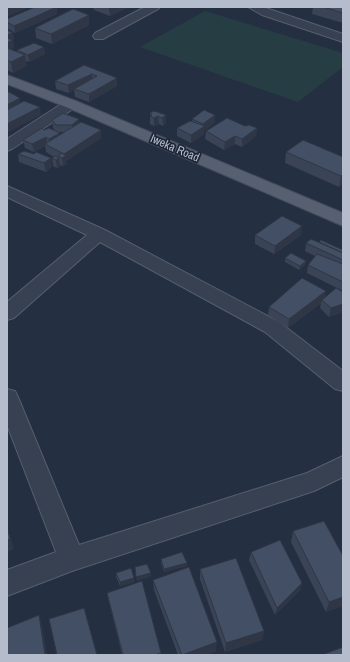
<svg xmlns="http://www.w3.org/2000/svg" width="350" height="662" font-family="'Archivo Narrow',sans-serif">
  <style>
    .green { fill: #263e43 }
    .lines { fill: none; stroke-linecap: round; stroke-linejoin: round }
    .minor-casing { stroke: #565f6f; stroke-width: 2 }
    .major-casing { stroke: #424a5a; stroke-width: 2 }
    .minor { fill: #384151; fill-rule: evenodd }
    .major { fill: #566071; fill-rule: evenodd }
    .wall { fill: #3a4456; fill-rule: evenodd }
    .shaded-wall { fill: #2f3746 }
    .building { fill: #434f64; stroke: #2f3746 }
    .labels { text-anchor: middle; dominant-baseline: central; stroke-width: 3.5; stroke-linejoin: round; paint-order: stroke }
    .far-street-label { font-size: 12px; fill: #b5bccc; stroke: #1d2636 }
  </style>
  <rect width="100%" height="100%" fill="#242f42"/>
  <path class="green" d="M205,11l138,42v14l-45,35 -158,-55z"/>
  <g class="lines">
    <defs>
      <path id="minor" d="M145,7h15l-2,2 -55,30h-8l-2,-3 2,-3z
        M248,7h15l80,27v8l-81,-27z
        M71,100l5,1 2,3 -2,3 -64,42 -5,2v-12l59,-38z
        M7,186l98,44 174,92 64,49v20l-8,-2 -70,-57 -165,-90 -86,76 -7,2v-18l80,-67 -80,-38z
        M7,389l8,2 3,6 61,148 228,-72 36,-17v21l-29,14 -242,80 -65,25v-26l49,-18 -49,-127z"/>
      <path id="major" d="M7,75l69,26 267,112v13l-277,-119 -59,-23z"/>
    </defs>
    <use href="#minor" class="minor-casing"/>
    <use href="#major" class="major-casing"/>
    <use href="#minor" class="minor"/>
    <use href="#major" class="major"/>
  </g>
  <path class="wall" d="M93,7h36l-19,9 -16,-6z
    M313,7h30v16l-31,-9z
    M57,14l-42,19 -8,-5v-9z
    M89,15v10l-37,19 -16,-6 -1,-10z
    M7,30l6,3 1,7h-1l1,7 -3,2 6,3v-2l27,-3 1,7 -16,8 -3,-1v5l-13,7 -6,-3z
    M84,65l33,13v8l-28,16 -14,-5 -1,-7 -5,3 -13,-4 -1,-8z
    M150,113l16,2v8l-3,3 -4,-2 -5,2 -4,-2z
    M192,119l23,3 -11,9v3l-13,9 -14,-7v-8l15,-7z
    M52,120l27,3 22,7v8l-35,23 1,3 -4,2 -3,-1v2l-3,1 -4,-2 -1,-8 2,-1 -8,-5 -1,-6 -11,6 -9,-4 -2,-8 21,-10 11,1 -2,-3zM59,132h5l-4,3z
    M245,126l12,2 -1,8 -14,11 -7,-3 -11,6 -19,-11 1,-8z
    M286,152l57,5v26l-4,4 -54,-24z
    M18,154l34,12 -6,6 -27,-10z
    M255,235h46l-27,19 -19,-10z
    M306,243l37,17v31l-36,-18 1,-8 7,-9 -10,-5z
    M285,258l21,3 -1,4 -6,5 -14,-8z
    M343,292v20l-14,5 -9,-9 1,-5 -33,25 -20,-13 1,-8 56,-10z
    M293,531l50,25v50l-17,6 -35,-70z
    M251,552l51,31 -2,7 -25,25 -26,-55z
    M161,559l26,4v3l-23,6 -3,-9z
    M200,569l64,62 -2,9 -37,12 -25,-73z
    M116,573l18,9 -14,4 -4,-9z
    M153,580l63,71 -11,4h-27l-24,-65z
    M107,593l54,60v2h-39l-13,-53z"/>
  <path class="shaded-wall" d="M7,7h23l-23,10z
    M57,7v7l-42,19 -1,-7z
    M109,7h20l-19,9z
    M89,15v10l-37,19 -1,-10z
    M13,33l1,7h-1l1,7 -7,5v-17z
    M44,47l1,7 -16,8 -1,-7z
    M25,55l1,11 -13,7 -2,-11z
    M92,74v8l-18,7v1l-5,3 -1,-8z
    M117,78v8l-28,16v-8z
    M20,98l1,8 -14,8v-9z
    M40,107l1,8 -34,18v-9z
    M166,115v8l-3,3 -1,-8z
    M215,115v7l-11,9v3l-13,9v-8l12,-8v-3z
    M158,116l1,8 -5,2v-8z
    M79,119l1,8 -7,6 -1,-8z
    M257,128l-1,8 -14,11v-8z
    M101,130v8l-35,23 1,3 -4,2 -1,-8 3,-2 -1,-2z
    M60,133l1,8 -11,6 -1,-8z
    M235,136v8l-11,6 1,-8z
    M46,137l1,8 -2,-1v2l-11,6 -2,-8z
    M51,158l1,8 -6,6 -2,-9z
    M59,158l1,9 -3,1 -1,-8z
    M343,174v9l-4,4 2,-11z
    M302,226l-1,9 -27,19 1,-8z
    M306,261l-1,4 -6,5 1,-4z
    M326,291l-1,9h-3l-1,3 -33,25 1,-9z
    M343,304v8l-14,5 2,-9z
    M7,526l7,23 -7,3z
    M187,563v3l-23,6v-3z
    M151,573v4l-14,4 -1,-4z
    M134,578v4l-14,4v-4z
    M302,583l-2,7 -25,25 2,-7z
    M343,597v9l-17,6 3,-10z
    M39,615l3,10 5,30h-2z
    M264,631l-2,9 -37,12 1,-9z
    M217,642l-1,9 -11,4h-23z"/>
  <path class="building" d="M35,7h22l-43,19 -7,-4v-3z
    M323,7h20v6z
    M73,9l16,6 -38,19 -16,-6z
    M7,30l6,3 -6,2z
    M7,38l6,2 -6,3z
    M34,43l10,4 -16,8 -11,-5z
    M7,48l18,7 -14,7 -4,-2z
    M84,65l33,13 -28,16 -15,-5 23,-13 -5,-2 -24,11 -13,-4z
    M7,91l13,7 -13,7z
    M24,101l16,6 -33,17v-14z
    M204,110l11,5 -12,9 -11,-5z
    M154,111l12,4 -4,3 -4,-2 -4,2 -4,-2 2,-1 -2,-2z
    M63,113l16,6 -7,6h-16l-4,-5z
    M227,118l18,8 4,-1 8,3 -15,11 -7,-3 -10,6 -19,-11z
    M190,121l15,5 -14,9 -14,-7z
    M81,122l20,8 -37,24 -19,-10z
    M42,128l2,2 5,-2 11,5 -11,6 -3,-2 -14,7 -9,-4z
    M303,140l40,17v17l-2,2 -55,-24z
    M24,151l10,3 2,-2 15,6 -7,5 -26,-9z
    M62,153l4,3 -4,2 -4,-2z
    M55,156l4,2 -3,2 -4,-2z
    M282,216l20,10 -27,20 -20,-11z
    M311,239l32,14v7l-37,-17z
    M321,240l22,10v3l-24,-11z
    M291,253l15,8 -6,5 -15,-8z
    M317,254l26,10v18l-35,-17z
    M302,278l24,13 -37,28 -20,-12z
    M336,288l7,4v12l-12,4 -9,-8z
    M324,521l19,35v41l-14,5 -36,-71z
    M7,527l3,12 -3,1z
    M280,540l22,43 -25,25 -26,-56z
    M182,552l5,11 -23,6 -3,-10z
    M236,558l28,73 -38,12 -26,-74z
    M147,564l4,9 -15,4 -1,-10z
    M189,567l28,75 -35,13 -29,-75z
    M131,568l3,10 -14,4 -4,-9z
    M142,581l19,72 -7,2h-31l-16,-62z
    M84,608l13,47h-40l-8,-36z
    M39,615l6,40h-38v-27z
    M343,647v8h-21z"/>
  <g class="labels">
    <g class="far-street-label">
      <text transform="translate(175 148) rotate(23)">Iweka Road</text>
    </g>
  </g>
  <rect width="350" height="662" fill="none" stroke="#b5bccc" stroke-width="16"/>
</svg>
